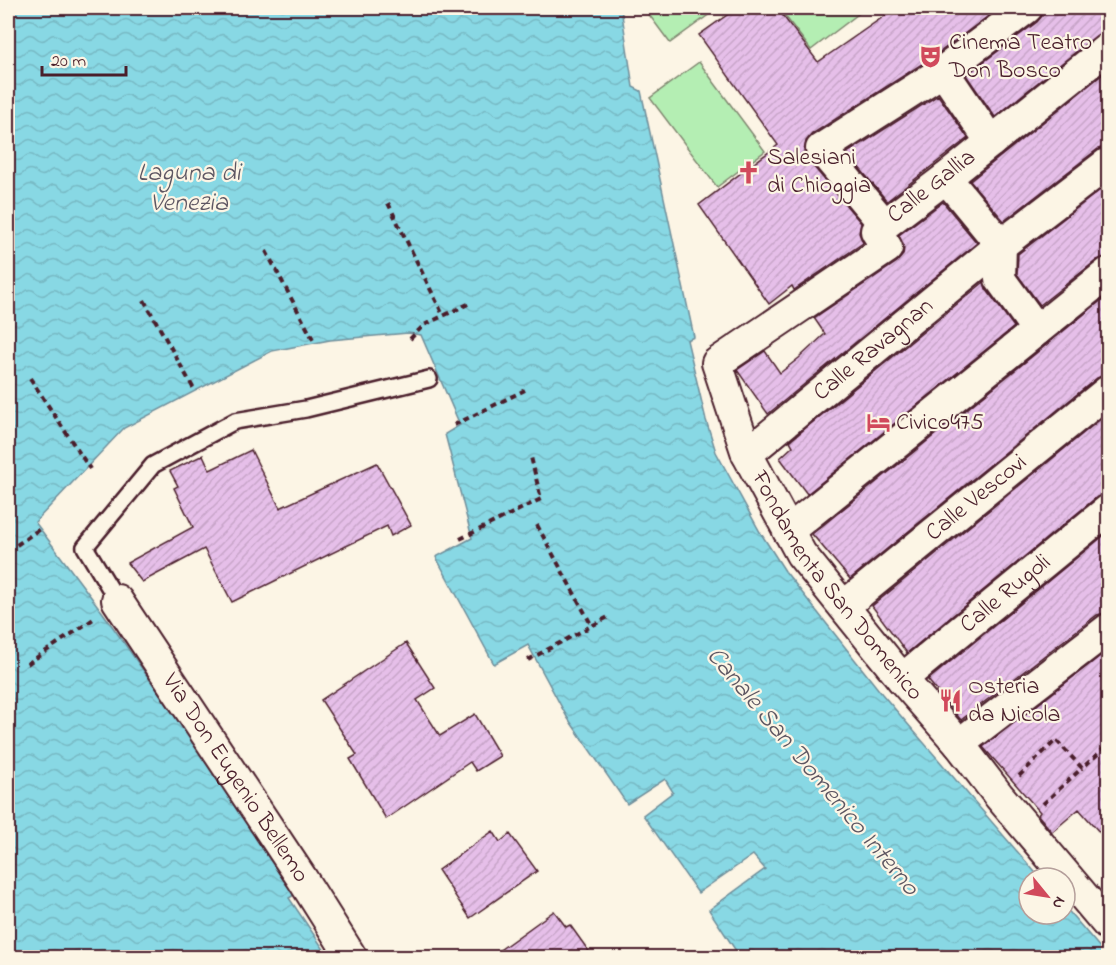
<svg xmlns="http://www.w3.org/2000/svg" width="1116" height="965" font-family="'Indie Flower',sans-serif">
  <style>
    .pitch { fill: #b4eeb3; stroke: #7f866f; stroke-width: 1.5 }
    .water { fill: url(#water-waves); stroke: #6f8e9a; stroke-width: 1.5 }
    .building { fill: url(#building-hatch); stroke: #4a1f2b; stroke-width: 1.5 }
    .lines { fill: none; stroke-linecap: round; stroke-linejoin: round }
    .service-casing { stroke: #4a1f2b; stroke-width: 20 }
    .minor-casing { stroke: #4a1f2b; stroke-width: 34 }
    .path { stroke: #4a1f2b; stroke-width: 4; stroke-dasharray: 6 4.5; stroke-linecap: butt }
    .service { stroke: #fcf5e5; stroke-width: 15 }
    .minor { stroke: #fcf5e5; stroke-width: 30 }
    .labels { text-anchor: middle; dominant-baseline: central; stroke-width: 4.5; stroke-linejoin: round; paint-order: stroke }
    .poi-label { font-size: 24px; fill: #4a1f2b; stroke: #fcf5e5; text-anchor: start }
    .street-label { font-size: 24px; fill: #4a1f2b; stroke: #fcf5e5 }
    .water-label { font-size: 26px; font-style: italic; fill: #5d5662; stroke: #fcf5e5 }
  </style>
  <defs>
    <pattern id="water-waves" width="16" height="10" patternUnits="userSpaceOnUse" patternTransform="scale(1.5)"><rect width="16" height="10" fill="#88d8e4"/><path d="M0 5q4-4 8 0t8 0" fill="none" stroke="#77b9c4"/></pattern>
    <pattern id="building-hatch" width="6" height="6" patternUnits="userSpaceOnUse" patternTransform="scale(1.5)"><rect width="6" height="6" fill="#e6bfe9"/><path d="M-1 1l2-2M0 6l6-6M5 7l2-2" fill="none" stroke="#c7a4c8"/></pattern>
  </defs>
  <rect width="100%" height="100%" fill="#fcf5e5"/>
  <filter id="ink" filterUnits="userSpaceOnUse"><feTurbulence type="fractalNoise" baseFrequency=".0167" numOctaves="2"/><feDisplacementMap in="SourceGraphic" scale="12" xChannelSelector="R" yChannelSelector="G"/><feConvolveMatrix kernelMatrix="1 2 1 2 8 2 1 2 1" color-interpolation-filters="sRGB"/></filter>
  <g filter="url(#ink)">
    <path class="pitch" d="M653,8h65l-48,35 -23,-31z
      M779,8h87l-55,42z
      M699,62l66,89 -48,36 -67,-89z"/>
    <path class="water" d="M8,8h613l12,79 8,4 53,246 -7,3 19,80 10,32 44,80 25,39 97,123 158,184h-11v36h36v-7l43,50h-368l-31,-47 56,-41 -12,-14 -55,38 -55,-78 30,-23 -8,-13 -38,25 -60,-87 -39,-72 -34,19 -58,-107 36,-19 -27,-104 15,-9 -39,-90 -13,-2 -78,7 -58,11 -148,77 -89,94 68,91 196,279 -10,6 40,59h-321z"/>
    <path class="building" d="M737,8h40l41,54 78,-54h103l-66,49 -121,77 -6,7 -2,10 4,9 53,63 -2,10 4,10 -69,47 -2,-4 -23,18 -70,-99 79,-60 -79,-110z
      M1044,8h64v23l-11,4 -102,82 -29,-42 71,-53 6,-7z
      M1108,70v76l-10,3 -94,72 -34,-40z
      M938,95l30,43 -81,63 -40,-48z
      M1108,184v72l-11,4 -57,45 -23,-31 1,-20z
      M943,202l34,41 -209,171 -31,-44 28,-19 15,22 19,-15 26,-24 -11,-16 83,-56 6,-7 1,-7 -5,-13z
      M984,282l2,7 28,38 -207,167 -27,-36 13,-12 -3,-5z
      M1108,295v79l-11,4 -247,201 -38,-45z
      M1108,413v80l-11,4 -190,156 -35,-47z
      M251,450l29,58 97,-45 34,62 -20,11 -4,-10 -155,76 -28,-53 -62,33 -15,-19 66,-36 -19,-39 4,-2 -8,-15 33,-16 7,15z
      M1108,532v80l-11,3 -136,105 -33,-40z
      M406,643l29,45 -18,12 23,36 35,-22 25,42 -24,15 -6,-9 -84,57 -36,-60 7,-4 -36,-55z
      M1108,650v192l-29,-33 -27,23 -14,-17 2,-3 -57,-65z
      M493,831l7,11 10,-8 27,37 -67,47 -32,-48z
      M554,911l12,16 4,-2 23,32h-103z"/>
    <g class="lines">
      <defs>
        <path id="service" d="M117,600l-32,-53 68,-82 82,-44 71,-12 123,-30"/>
        <g id="minor">
          <path id="s1" d="M1108,48l-162,130 -70,53 11,17 -170,115 30,91 54,100 101,125 57,65 40,52 109,129"/>
          <path d="M991,142l-48,-71 84,-63"/>
          <path d="M946,178l55,67 -1,34 37,51"/>
          <path d="M884,224l-63,-75 122,-78"/>
          <path id="s2" d="M747,454l254,-209 107,-82"/>
          <path d="M788,531l320,-258"/>
          <path id="s3" d="M117,600l184,277 51,81"/>
          <path id="s4" d="M844,606l264,-215"/>
          <path id="s5" d="M902,679l206,-169"/>
          <path d="M959,744l149,-115"/>
        </g>
      </defs>
      <use href="#service" class="service-casing"/>
      <use href="#minor" class="minor-casing"/>
      <path class="path" d="M388,203l55,112
        M266,251l49,92
        M144,300l51,91
        M410,339l14,-14 44,-21
        M30,378l60,91
        M454,425l71,-35
        M537,525l55,101
        M460,539l81,-40 -10,-42
        M8,551l33,-23
        M528,660l82,-44
        M27,664l68,-46
        M1019,776l37,-36 26,28 26,-23
        M1043,804l39,-36"/>
      <use href="#service" class="service"/>
      <use href="#minor" class="minor"/>
    </g>
  </g>
  <defs>
    <symbol id="theatre-bare" viewBox="-9 -9 18 18"><path d="M-5-5.5Q0-4 5-5.5V0Q5 5 0 6Q-5 5-5 0ZM-3.3-2.5H-1v1.5H-3.3ZM1-2.5H3.3v1.5H1ZM-2.8 1Q0 5.5 2.8 1Z" fill="#d1495b" stroke="#fcf5e5" stroke-width="2.5" paint-order="stroke"/></symbol>
    <symbol id="church-bare" viewBox="-9 -9 18 18"><path d="M-1.2-6h2.4v3.5h3.3v2.4h-3.3V6h-2.4V-.1h-3.3v-2.4h3.3Z" fill="#d1495b" stroke="#fcf5e5" stroke-width="2.5" paint-order="stroke"/></symbol>
    <symbol id="hotel-bare" viewBox="-9 -9 18 18"><path d="M-6-4.5h1.5V1H6V5H4.5V3h-9V5H-6ZM-4 0a1.8 1.8 0 1 1 3.6 0ZM.5 0V-2.5h3Q6-2.5 6 0Z" fill="#d1495b" stroke="#fcf5e5" stroke-width="2.5" paint-order="stroke"/></symbol>
    <symbol id="restaurant-bare" viewBox="-9 -9 18 18"><path d="M-5-6h1v4h1v-4h1v4h1v-4h1v5L-1.5 .5V6h-2V.5L-5-1ZM5-6V6H3V1.5H1.5Q1.5-4 5-6Z" fill="#d1495b" stroke="#fcf5e5" stroke-width="2.5" paint-order="stroke"/></symbol>
  </defs>
  <g fill-rule="evenodd">
    <use href="#theatre-bare" x="914" y="40" width="33" height="33"/>
    <use href="#church-bare" x="732" y="156" width="33" height="33"/>
    <use href="#hotel-bare" x="862" y="406" width="33" height="33"/>
    <use href="#restaurant-bare" x="934" y="684" width="33" height="33"/>
  </g>
  <g class="labels">
    <g class="poi-label">
      <text x="949" y="43">Cinema Teatro<tspan x="949" dy="28">Don Bosco</tspan></text>
      <text x="767" y="158">Salesiani<tspan x="767" dy="28">di Chioggia</tspan></text>
      <text x="896" y="423">Civico475</text>
      <text x="968" y="687">Osteria<tspan x="968" dy="28">da Nicola</tspan></text>
    </g>
    <g class="street-label">
      <text transform="translate(932 187) rotate(-38)">Calle Gallia</text>
      <text stroke="none"><textPath href="#s2" startOffset="164">Calle Ravagnan</textPath></text>
      <text stroke="none"><textPath href="#s4" startOffset="171">Calle Vescovi</textPath></text>
      <text stroke="none"><textPath href="#s1" startOffset="777">Fondamenta San Domenico</textPath></text>
      <text stroke="none"><textPath href="#s5" startOffset="134">Calle Rugoli</textPath></text>
      <text stroke="none"><textPath href="#s3" startOffset="214">Via Don Eugenio Bellemo</textPath></text>
    </g>
    <g class="water-label">
      <text x="189" y="174">Laguna di<tspan x="189" dy="30">Venezia</tspan></text>
      <text transform="translate(812 772) rotate(50)">Canale San Domenico Interno</text>
    </g>
  </g>
  <rect width="1116" height="965" fill="none" stroke="#fcf5e5" stroke-width="30"/>
  <rect x="15" y="15" width="1086" height="935" fill="none" stroke="#4a1f2b" stroke-width="2" filter="url(#ink)"/>
  <g transform="translate(1047 896) rotate(120)"><circle r="28" fill="#fcf5e5" stroke="#b59f9b" stroke-width="1.5"/>
  <path d="M0-4.5L10 22L0 15L-10 22Z" fill="#d1495b"/>
  <text y="-9" font-size="16" font-weight="bold" text-anchor="middle" fill="#4a1f2b">N</text>
  </g>
  <path d="M42 66v9h84v-9" fill="none" stroke="#4a1f2b" stroke-width="3"/>
  <text x="51" y="66" font-size="18" fill="#4a1f2b" stroke="#fcf5e5" stroke-width="4.5" paint-order="stroke">20 m</text>
</svg>
